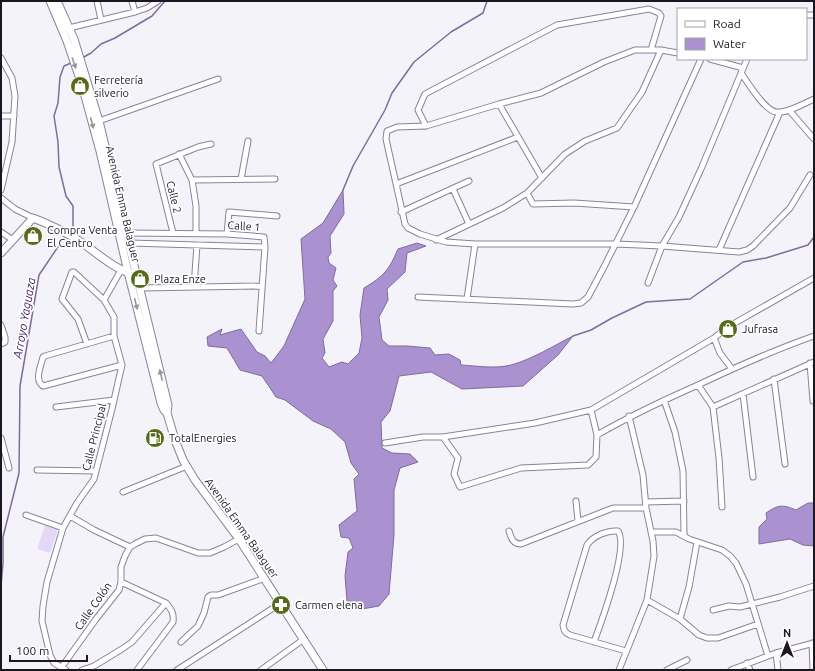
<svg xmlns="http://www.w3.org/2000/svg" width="815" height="671" font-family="Ubuntu,sans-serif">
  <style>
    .green { fill: #e4d8f7 }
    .water { fill: #aa91cf; stroke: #7f6c9b }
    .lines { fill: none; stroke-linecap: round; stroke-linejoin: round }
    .stream { stroke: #7f6c9b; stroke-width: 1.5 }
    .street-casing { stroke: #8c809f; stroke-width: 7 }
    .secondary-casing { stroke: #8c809f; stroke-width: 9 }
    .street { stroke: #fff; stroke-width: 5 }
    .secondary { stroke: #fff; stroke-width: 7 }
    .oneway { fill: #98969c }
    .labels { text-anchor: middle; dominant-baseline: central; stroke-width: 3.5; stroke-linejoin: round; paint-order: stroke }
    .poi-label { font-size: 11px; fill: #1b1622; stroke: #fff; text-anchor: start }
    .street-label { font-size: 11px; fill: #1b1622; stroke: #fff }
    .water-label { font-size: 12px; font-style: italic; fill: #3b175f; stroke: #fff }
  </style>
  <rect width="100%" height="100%" fill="#f5f3fa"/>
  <path class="green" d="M45,525l13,4 -8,24 -13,-4z"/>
  <path class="water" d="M343,190l1,24 -14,22 1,17 -3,4 1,6 7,5 -3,12 4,6 -4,5v30l-10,18 2,14 -3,5 7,9 13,-5 6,2 11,-11 3,-15 -2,-23 4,-27c20,-12 25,-18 34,-39l19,-6 9,3 -19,7 -2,19 -18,17 1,11 -9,17 3,23 7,6h18l23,2 5,7 14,-1 11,6 1,5c17,1 34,4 50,0 22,-6 42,-19 62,-29l-15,19 -35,31 -61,3 -31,-17 -32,4 -9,35 -9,11 1,26 10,5 18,1 8,8 -18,6 -6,22v45l-5,59 -10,12 -17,3 -15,-8 -2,-25 3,-24 5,-4 -4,-10 -8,-1 -2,-12 18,-14 -3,-32 5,-5 -8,-11 -6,-21 -14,-13 -18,-8 -28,-21 -9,-3 -14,-21 -22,-6 -13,-22 -19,-2 -1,-9 15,-8 -2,6 21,-6 16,23 8,4 6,7 13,-17 21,-47 -4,-60 22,-16z
    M808,503h6v43l-11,-1 -13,-6 -31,5v-17l8,-8 -1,-6c12,-8 16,-9 30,-3z"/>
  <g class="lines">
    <path class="stream" d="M82,58l9,-5 10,-9 14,-6 37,-22 13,-15
      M343,190l10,-24 32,-56 7,-17 22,-31 37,-30 32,-19 4,-12
      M68,232l5,-6v-20l-7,-10 -7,-29 -1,-25 -4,-26 4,-13 2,-26 4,-11 7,-3
      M573,336l18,-6 21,-12 34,-16 44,-3 53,-37 23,-4 42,-13 6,-8
      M1,586l2,-23v-26l16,-64 1,-87 19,-111 27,-40
      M1,631v7"/>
    <defs>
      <path id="street" d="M97,1l4,19
        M132,1l3,11
        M806,15h8
        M69,28l66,-16 12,-4 11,-7
        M678,53l-17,-3h-26l-31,12 -63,31 -42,11 -73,22 -29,1 -10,4 -1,8 19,85 3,4 12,6 26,8 29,2h141l46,2 77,6 8,-2 6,-4 37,-38 20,-33
        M1,58l11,20 3,18 -3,46 -11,48
        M710,59l33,9
        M741,73c7,10 23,37 35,39 10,2 29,-9 38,-13
        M499,104l43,74
        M789,110l25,29
        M1,116h13
        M99,121l119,-42
        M426,126l-8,-16 7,-16 132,-69 92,-16 10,4 2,3 -10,34
        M179,154l13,26 4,26v27
        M241,179l7,-38
        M192,180l83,-1
        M396,184l122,-47
        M453,189l16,35
        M527,193l6,11 41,-1 60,4
        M1,198l14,11 18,9
        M401,212l68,-31
        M1,232l12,8
        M127,233l100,1 37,3 1,10 -6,84
        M173,233l-17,-69 42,-17 13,-3
        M227,234l2,-22 48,4
        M436,240l67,-32 24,-15 38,-39 20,-13 32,-13 25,-36 19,-42
        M130,243l135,4
        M719,250l61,-138
        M648,283l14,-37 17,-29 22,-48 46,-110
        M194,287l3,-42
        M140,288l122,-2
        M418,297l155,7 8,-1 7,-6 17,-32 29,-58 67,-148
        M467,299l8,-55
        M1,325l4,12v5l-4,2
        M114,336l-69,20 -2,1c-2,9 -9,23 0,29l79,-21
        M87,344l-9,-25 -16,-20 10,-27h2l30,28
        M810,363l3,38
        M732,369l-12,-16 -6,-15 14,-11 86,-49
        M774,379l11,85
        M698,385l15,22 101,-45
        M743,394l10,83
        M664,400l11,32 8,39 1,65
        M56,407l58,-7
        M713,407l6,51 3,49
        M591,410l123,-72
        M597,435c33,-19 67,-35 101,-50 38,-18 76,-35 116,-49
        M1,438l8,30
        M385,443l38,-6h20l92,-14 56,-13 6,25 -1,22 -8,8 -67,3 -61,19 -6,-13 4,-16 -15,-21
        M37,470l59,1
        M123,492l64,-26
        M576,501l2,20
        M646,502l38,-1
        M26,515l37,13
        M70,516l24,14 36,17
        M509,531c2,7 4,13 12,13l92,-36h33
        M651,532h25l13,7 33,11 8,6 6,7 10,21 22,72
        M121,582l45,21c6,7 8,11 7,19l-36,48
        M647,600l33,19 19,16 8,3h11l40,-14
        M713,610l16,-4 11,1 40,-10 34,-11
        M680,619l9,-32 8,-45
        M181,642l17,-16 6,-13 4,-16 3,-2h7l47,-17
        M594,642c7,-19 35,-95 24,-111 -11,-1 -25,5 -31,14l-24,80c1,6 2,8 7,10l56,16
        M812,643l1,27
        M776,653l2,17
        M747,663l3,7
        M61,668l35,-49 23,-29 2,-8v-15l4,-11 5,-9 5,-3 10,-5 11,-1 42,15h12l14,-6 15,-8
        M66,670l-12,-7 -4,-8 -8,-34 1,-15 4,-24 16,-54 14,-25 17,-24 18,-70 10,-44 -8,-29v-19l-10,-17 17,-30
        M82,670l12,-4 28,-17 10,-7 34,-39
        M177,670l104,-67
        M261,670l43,-31
        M619,670l28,-70 7,-44 -1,-15 -7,-33 -3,-33 -14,-59
        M667,670l20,-10
        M731,670l45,-17 38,-10"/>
      <path id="secondary" d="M50,1l17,40 15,44 18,66 28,121 33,131 3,7 3,3 8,27 8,20 12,20 44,59 84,131
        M57,1l17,38 25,82 69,284 -1,8
        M1,253l32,-35c16,6 30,13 45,22 14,9 37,30 52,33"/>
    </defs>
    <use href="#street" class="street-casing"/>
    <use href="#secondary" class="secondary-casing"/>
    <use href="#street" class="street"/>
    <use href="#secondary" class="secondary"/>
  </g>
  <defs><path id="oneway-solid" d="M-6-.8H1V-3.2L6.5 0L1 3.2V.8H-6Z"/></defs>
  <g class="oneway">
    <use href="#oneway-solid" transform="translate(74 63) rotate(71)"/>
    <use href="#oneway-solid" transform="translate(92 123) rotate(75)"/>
    <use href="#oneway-solid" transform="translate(136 304) rotate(76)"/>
    <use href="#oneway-solid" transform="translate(161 375) rotate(-103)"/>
  </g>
  <defs>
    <symbol id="shop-disc" viewBox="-11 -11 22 22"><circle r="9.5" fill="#566a17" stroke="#fff"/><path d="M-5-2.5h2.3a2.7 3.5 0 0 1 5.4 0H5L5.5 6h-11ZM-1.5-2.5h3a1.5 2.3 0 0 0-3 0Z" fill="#fff"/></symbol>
    <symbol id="fuel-disc" viewBox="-11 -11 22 22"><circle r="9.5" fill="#566a17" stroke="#fff"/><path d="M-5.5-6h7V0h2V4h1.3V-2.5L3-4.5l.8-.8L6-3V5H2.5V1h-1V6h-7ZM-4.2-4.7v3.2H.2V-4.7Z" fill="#fff"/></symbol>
    <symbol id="pharmacy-disc" viewBox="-11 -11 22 22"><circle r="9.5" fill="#566a17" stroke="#fff"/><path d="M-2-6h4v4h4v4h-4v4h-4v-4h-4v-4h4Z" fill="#fff"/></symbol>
  </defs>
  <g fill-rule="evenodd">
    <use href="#shop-disc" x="69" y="75" width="22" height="22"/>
    <use href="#shop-disc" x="22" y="225" width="22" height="22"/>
    <use href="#shop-disc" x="129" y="268" width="22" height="22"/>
    <use href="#shop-disc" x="717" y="318" width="22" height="22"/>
    <use href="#fuel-disc" x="144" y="427" width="22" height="22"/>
    <use href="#pharmacy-disc" x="270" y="594" width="22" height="22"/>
  </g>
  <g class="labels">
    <g class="poi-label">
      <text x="94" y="80">Ferretería<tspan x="94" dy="13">silverio</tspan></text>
      <text x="47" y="230">Compra Venta<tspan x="47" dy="13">El Centro</tspan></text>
      <text x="154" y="279">Plaza Enze</text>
      <text x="742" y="329">Jufrasa</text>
      <text x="169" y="438">TotalEnergies</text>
      <text x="295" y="605">Carmen elena</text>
    </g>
    <g class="street-label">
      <text transform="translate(174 197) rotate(76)">Calle 2</text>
      <text transform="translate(123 204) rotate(77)">Avenida Emma Balaguer</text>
      <text transform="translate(244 226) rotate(4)">Calle 1</text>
      <text transform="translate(94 437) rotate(-76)">Calle Principal</text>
      <text transform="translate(242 528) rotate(55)">Avenida Emma Balaguer</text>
      <text transform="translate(93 606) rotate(-55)">Calle Colón</text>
    </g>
    <g class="water-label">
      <text transform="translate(24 318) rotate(-80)">Arroyo Yaguaza</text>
    </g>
  </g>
  <rect width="815" height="671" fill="none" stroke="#1b1622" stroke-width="4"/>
  <rect x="677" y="8" width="130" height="52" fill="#ffffff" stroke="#a4a2a7"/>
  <rect x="685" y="21" width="20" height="6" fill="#ffffff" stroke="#a4a2a7"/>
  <text x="713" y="28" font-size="12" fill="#1b1622">Road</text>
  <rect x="685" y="38" width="20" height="12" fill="#aa91cf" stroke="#a4a2a7"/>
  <text x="713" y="48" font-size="12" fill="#1b1622">Water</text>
  <g transform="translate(787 643)" stroke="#ffffff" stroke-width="3" paint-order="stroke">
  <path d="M0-3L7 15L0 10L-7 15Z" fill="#1b1622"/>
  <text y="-6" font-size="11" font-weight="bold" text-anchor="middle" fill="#1b1622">N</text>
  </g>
  <path d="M10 655v6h77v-6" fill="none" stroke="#1b1622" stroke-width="2"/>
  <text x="16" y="655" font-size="12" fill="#1b1622" stroke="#ffffff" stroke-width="3" paint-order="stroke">100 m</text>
</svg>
